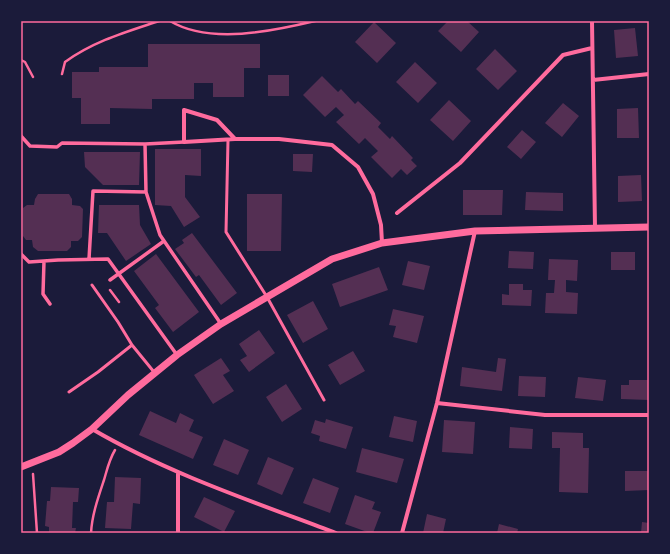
<svg xmlns="http://www.w3.org/2000/svg" width="670" height="554" font-family="Quicksand,sans-serif">
  <style>
    .building { fill: #542f53 }
    .lines { fill: none; stroke-linecap: round; stroke-linejoin: round }
    .path { stroke: #ff6b9d; stroke-width: 2.5 }
    .service { stroke: #ff6b9d; stroke-width: 3 }
    .pedestrian { stroke: #ff6b9d; stroke-width: 3.5 }
    .minor { stroke: #ff6b9d; stroke-width: 4 }
    .tertiary { stroke: #ff6b9d; stroke-width: 7 }
    .neatline { fill: none; stroke: #ff6b9d; stroke-width: 1.5 }
  </style>
  <rect width="100%" height="100%" fill="#1b1b3a"/>
  <path class="building" d="M448,21h19l12,11 -18,20 -23,-21z
    M374,22l22,21 -19,20 -22,-21z
    M635,28l3,28 -22,2 -2,-28z
    M148,44h112v24h-16v29h-31v-14h-19v16h-42v10l-42,-1v16h-29v-26h-9v-26h27v-5h49z
    M495,49l22,22 -19,19 -22,-21z
    M415,62l22,21 -19,20 -22,-21z
    M268,75h21v21h-21z
    M322,76l16,16 3,-3 14,15 3,-3 23,22 -3,4 12,12 2,-3 21,22 -2,2 6,6 -10,9 -6,-6 -9,9 -21,-21 7,-6 -13,-13 -6,6 -23,-22 8,-7 -8,-8 -11,10 -22,-22z
    M449,100l22,21 -18,20 -23,-21z
    M563,103l16,13 -17,21 -17,-14z
    M638,108l1,30h-22v-29z
    M522,130l14,12 -15,17 -14,-12z
    M155,149h46v27l-16,-1v22l15,20 -16,10 -13,-21 -16,-1z
    M84,152h56l-1,33h-36l-18,-18z
    M293,154h20l-1,18 -19,-1z
    M641,175l1,26 -24,1v-26z
    M463,190h40l-1,25h-39z
    M526,192l37,1v18l-38,-1z
    M38,194h31l3,5v6l8,1 3,3 -1,28 -4,4h-7v6l-4,4h-29l-5,-4 -1,-7h-6l-3,-4v-28l4,-3h7l1,-6z
    M247,194h35l-1,57h-34z
    M99,205h40l1,20 11,19 -25,17 -19,-28h-9z
    M192,233l45,60 -16,12 -22,-30 -3,2 -21,-28 9,-6 -2,-3z
    M509,251l25,1 -1,17 -25,-1z
    M611,252h24v18h-24z
    M156,254l43,58 -26,20 -18,-24 4,-3 -25,-34z
    M549,259l29,1 -1,21 -11,-1v12l12,1 -1,21 -32,-1 1,-20h8l1,-13h-7z
    M408,261l22,5 -6,24 -22,-5z
    M379,267l9,23 -48,17 -8,-23z
    M509,284h14v6h9l-1,16 -29,-1v-11l7,1z
    M313,301l15,28 -25,14 -16,-28z
    M393,309l31,7 -7,27 -24,-6 3,-11 -7,-1z
    M259,330l16,23 -26,19 -9,-12 7,-4 -8,-12z
    M353,351l12,20 -25,14 -12,-20z
    M221,358l9,13 -7,4 11,16 -21,13 -19,-29z
    M498,358l8,1 -4,32 -42,-5 2,-19 34,5z
    M519,376l27,1 -1,20 -27,-1z
    M578,377l28,3 -3,21 -28,-3z
    M629,380h20v20l-28,-1v-14h8z
    M286,384l16,25 -20,13 -16,-25z
    M150,411l26,12 4,-10 14,7 -5,11 14,6 -10,22 -54,-24z
    M394,416l23,5 -4,21 -24,-5z
    M326,419l27,8 -7,22 -27,-8 1,-5 -9,-3 4,-13 10,3z
    M444,420l31,2 -2,32 -31,-2z
    M510,427l23,2 -1,20 -23,-1z
    M552,432l31,1v15h6l-1,45 -29,-1 1,-44h-8z
    M224,439l25,11 -11,25 -25,-10z
    M362,448l42,11 -7,24 -41,-11z
    M268,457l26,11 -12,27 -25,-11z
    M625,471h24v19l-24,1z
    M115,477l26,1 -1,26 -7,-1 -2,26 -26,-1 2,-26h7z
    M313,478l26,10 -9,25 -27,-10z
    M51,487l28,1 -1,14h-5l-1,26h4l-1,5h-26v-6l-4,-1 2,-25h3z
    M355,495l20,7 -3,7 9,3 -8,21h-3l-25,-9z
    M204,497l31,14 -11,21 -30,-15z
    M427,514l19,5 -3,14h-20z
    M642,522l7,1v10h-8z
    M499,524l19,5 -1,4h-20z"/>
  <g class="lines">
    <path class="path" d="M170,21c40,24 103,10 145,0
      M21,60l4,2 8,15
      M62,74l3,-12c29,-21 61,-30 94,-41
      M110,290l9,12
      M33,474l4,59
      M91,533c1,-18 7,-35 13,-53 3,-10 5,-20 11,-30"/>
    <path class="service" d="M228,140l-2,92 41,65 57,103
      M92,285l26,37 14,23 22,27
      M69,392l29,-20 34,-27"/>
    <path class="pedestrian" d="M21,136l9,10 27,1 5,-4 83,1 1,48 14,43 61,89
      M145,144l39,-2
      M21,254l8,8 29,-2 50,-1 69,96
      M89,259l4,-68 53,1
      M44,261l-1,33 7,10
      M110,280l54,-39"/>
    <path class="minor" d="M592,21l3,207
      M593,80l56,-6
      M235,139l-18,-19 -33,-10v32l51,-3h44l53,6 26,22 15,27 8,31 1,18
      M397,213l63,-50 103,-108 29,-7
      M437,403l108,12h104
      M92,429c75,44 162,73 244,104
      M178,533v-61
      M402,533l35,-130 38,-172"/>
    <path class="tertiary" d="M21,467l38,-15 14,-9 19,-14 36,-34 49,-40 44,-31 111,-65 50,-16 93,-12 174,-4"/>
  </g>
  <rect width="670" height="554" fill="none" stroke="#1b1b3a" stroke-width="44"/>
  <rect x="22" y="22" width="626" height="510" class="neatline"/>
</svg>
